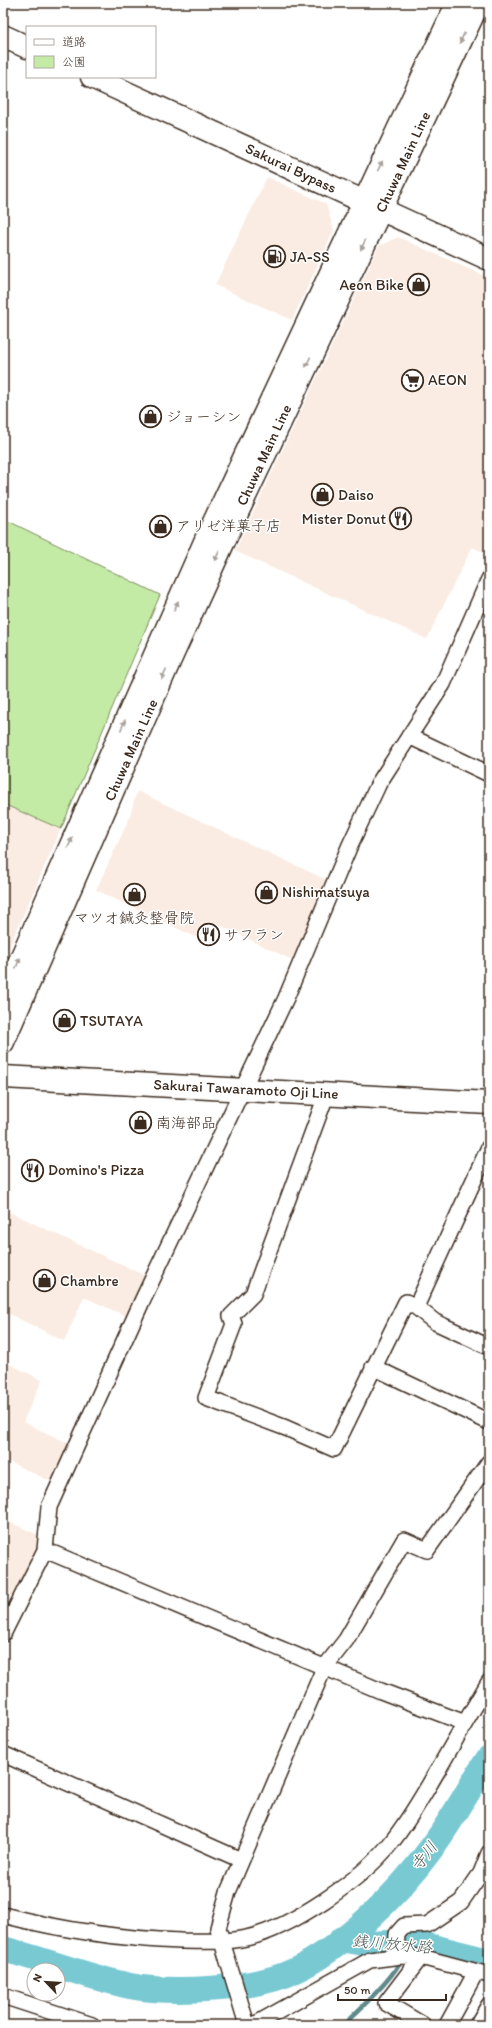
<svg xmlns="http://www.w3.org/2000/svg" width="492" height="2028" font-family="Itim,'Klee One',sans-serif">
  <style>
    .built { fill: #faece2 }
    .green { fill: #c4eba5; stroke: #808a62 }
    .lines { fill: none; stroke-linecap: round; stroke-linejoin: round }
    .stream { stroke: #60898b; stroke-width: 4.5 }
    .river { stroke: #79c9d3; stroke-width: 26 }
    .minor-casing { stroke: #3b2a1e; stroke-width: 18 }
    .secondary-casing { stroke: #3b2a1e; stroke-width: 24 }
    .primary-casing { stroke: #3b2a1e; stroke-width: 25 }
    .trunk-casing { stroke: #3b2a1e; stroke-width: 25 }
    .minor { stroke: #fff; stroke-width: 15 }
    .secondary { stroke: #fff; stroke-width: 21 }
    .primary { stroke: #fff; stroke-width: 22 }
    .trunk { stroke: #fff; stroke-width: 22 }
    .oneway { fill: #a79f9a }
    .labels { text-anchor: middle; dominant-baseline: central; stroke-width: 3; stroke-linejoin: round; paint-order: stroke }
    .street-label { font-size: 15px; fill: #3b2a1e; stroke: #fff }
    .poi-label { font-size: 15px; fill: #3b2a1e; stroke: #fff; text-anchor: start }
    .water-label { font-size: 16px; font-style: italic; fill: #4e5a54; stroke: #fff }
  </style>
  <rect width="100%" height="100%" fill="#fff"/>
  <filter id="ink" filterUnits="userSpaceOnUse"><feTurbulence type="fractalNoise" baseFrequency=".025" numOctaves="2"/><feDisplacementMap in="SourceGraphic" scale="8" xChannelSelector="R" yChannelSelector="G"/><feConvolveMatrix kernelMatrix="1 2 1 2 8 2 1 2 1" color-interpolation-filters="sRGB"/></filter>
  <g filter="url(#ink)">
    <path class="built" d="M267,177l59,27 8,26 -42,90 -77,-35z
      M398,237l91,41v277l-17,-8 -45,92 -192,-88 144,-305z
      M137,791l192,90 -35,80 -81,-39 -9,19 -108,-51 33,-71z
      M3,804l58,25 -58,132z
      M3,1209l147,69 -20,40 -46,-21 -20,44 -61,-30z
      M3,1361l39,19 -19,42 47,22 -18,38 -49,-23z
      M3,1519l35,16 -2,13 -23,49 -10,-5z"/>
    <path class="green" d="M4,519l156,76 -99,234 -58,-25z"/>
    <g class="lines">
      <path class="stream" d="M343,2025c14,-13 53,-49 58,-66"/>
      <path class="river" d="M342,1939l27,5 36,-2 20,3 64,16
        M3,1949c42,11 84,28 127,37 42,8 125,4 164,-15 51,-25 103,-76 136,-121 22,-29 39,-62 59,-92"/>
      <defs>
        <path id="minor" d="M409,736l80,38
          M327,1093l-74,201 -22,22 3,8 -28,74 80,30 48,21 72,-147 10,5 73,-160
          M416,1307l19,15 54,25
          M373,1367l116,55
          M45,1550l336,141 84,32
          M3,1634l42,-84 4,-43 94,-208 143,-301 64,-153 29,-62 64,-99 46,-105
          M3,1754l238,106
          M3,1915c59,15 118,24 178,26 21,0 44,2 65,-3 44,-9 116,-59 144,-94 19,-23 33,-49 48,-74 17,-30 34,-59 51,-88
          M396,1956l1,-22 7,-8 23,-1 34,-23 20,-29 8,-20
          M421,1957l-35,46 37,22
          M3,1996l89,29
          M247,2025l-29,-97 10,-36 96,-224 22,-28 58,-100 23,10 62,-88
          M254,2025l116,-65 31,-4 20,1 68,18
          M447,2025l29,-53
          M477,2025l12,-20"/>
        <path id="secondary" d="M3,998l204,-462 250,-533
          M3,1043l167,-382 60,-132 249,-526"/>
        <path id="primary" d="M3,1077l486,26"/>
        <path id="trunk" d="M3,36l24,11
          M92,77l397,182"/>
      </defs>
      <use href="#minor" class="minor-casing"/>
      <use href="#secondary" class="secondary-casing"/>
      <use href="#primary" class="primary-casing"/>
      <use href="#trunk" class="trunk-casing"/>
      <use href="#minor" class="minor"/>
      <use href="#secondary" class="secondary"/>
      <use href="#primary" class="primary"/>
      <use href="#trunk" class="trunk"/>
    </g>
    <defs><path id="oneway-solid" d="M-6-.8H1V-3.2L6.5 0L1 3.2V.8H-6Z"/></defs>
    <g class="oneway">
      <use href="#oneway-solid" transform="translate(462 38) rotate(115)"/>
      <use href="#oneway-solid" transform="translate(380 166) rotate(-64)"/>
      <use href="#oneway-solid" transform="translate(363 245) rotate(116)"/>
      <use href="#oneway-solid" transform="translate(308 362) rotate(115)"/>
      <use href="#oneway-solid" transform="translate(217 556) rotate(115)"/>
      <use href="#oneway-solid" transform="translate(176 606) rotate(-66)"/>
      <use href="#oneway-solid" transform="translate(164 674) rotate(114)"/>
      <use href="#oneway-solid" transform="translate(123 725) rotate(-66)"/>
      <use href="#oneway-solid" transform="translate(70 843) rotate(-66)"/>
      <use href="#oneway-solid" transform="translate(18 963) rotate(-67)"/>
    </g>
  </g>
  <defs>
    <symbol id="fuel-ring" viewBox="-11 -11 22 22"><circle r="9.5" fill="#fff" stroke="#3b2a1e" stroke-width="1.5"/><path d="M-5.5-6h7V0h2V4h1.3V-2.5L3-4.5l.8-.8L6-3V5H2.5V1h-1V6h-7ZM-4.2-4.7v3.2H.2V-4.7Z" fill="#3b2a1e"/></symbol>
    <symbol id="shop-ring" viewBox="-11 -11 22 22"><circle r="9.5" fill="#fff" stroke="#3b2a1e" stroke-width="1.5"/><path d="M-5-2.5h2.3a2.7 3.5 0 0 1 5.4 0H5L5.5 6h-11ZM-1.5-2.5h3a1.5 2.3 0 0 0-3 0Z" fill="#3b2a1e"/></symbol>
    <symbol id="supermarket-ring" viewBox="-11 -11 22 22"><circle r="9.5" fill="#fff" stroke="#3b2a1e" stroke-width="1.5"/><path d="M-6-5.5h2.5l.6 2H6L4.5 2H-2.5L-4.4-4H-6ZM-1.5 3.2a1.3 1.3 0 1 0 .1 0ZM3 3.2a1.3 1.3 0 1 0 .1 0Z" fill="#3b2a1e"/></symbol>
    <symbol id="restaurant-ring" viewBox="-11 -11 22 22"><circle r="9.5" fill="#fff" stroke="#3b2a1e" stroke-width="1.5"/><path d="M-5-6h1v4h1v-4h1v4h1v-4h1v5L-1.5 .5V6h-2V.5L-5-1ZM5-6V6H3V1.5H1.5Q1.5-4 5-6Z" fill="#3b2a1e"/></symbol>
  </defs>
  <g fill-rule="evenodd">
    <use href="#fuel-ring" x="262" y="244" width="25" height="25"/>
    <use href="#shop-ring" x="406" y="272" width="25" height="25"/>
    <use href="#supermarket-ring" x="400" y="368" width="25" height="25"/>
    <use href="#shop-ring" x="138" y="404" width="25" height="25"/>
    <use href="#shop-ring" x="310" y="482" width="25" height="25"/>
    <use href="#restaurant-ring" x="388" y="506" width="25" height="25"/>
    <use href="#shop-ring" x="148" y="514" width="25" height="25"/>
    <use href="#shop-ring" x="254" y="880" width="25" height="25"/>
    <use href="#shop-ring" x="122" y="882" width="25" height="25"/>
    <use href="#restaurant-ring" x="196" y="922" width="25" height="25"/>
    <use href="#shop-ring" x="52" y="1008" width="25" height="25"/>
    <use href="#shop-ring" x="128" y="1110" width="25" height="25"/>
    <use href="#restaurant-ring" x="20" y="1158" width="25" height="25"/>
    <use href="#shop-ring" x="32" y="1268" width="25" height="25"/>
  </g>
  <g class="labels">
    <g class="street-label">
      <text transform="translate(403 162) rotate(-65)">Chuwa Main Line</text>
      <text transform="translate(291 168) rotate(25)">Sakurai Bypass</text>
      <text transform="translate(264 455) rotate(-65)">Chuwa Main Line</text>
      <text transform="translate(131 750) rotate(-66)">Chuwa Main Line</text>
      <text transform="translate(246 1089) rotate(3)">Sakurai Tawaramoto Oji Line</text>
    </g>
    <g class="poi-label">
      <text x="290" y="257">JA-SS</text>
      <text x="404" y="285" text-anchor="end">Aeon Bike</text>
      <text x="428" y="380">AEON</text>
      <text x="166" y="417">ジョーシン</text>
      <text x="338" y="495">Daiso</text>
      <text x="386" y="519" text-anchor="end">Mister Donut</text>
      <text x="176" y="526">アリゼ洋菓子店</text>
      <text x="282" y="892">Nishimatsuya</text>
      <text x="134" y="918" text-anchor="middle">マツオ鍼灸整骨院</text>
      <text x="224" y="935">サフラン</text>
      <text x="80" y="1021">TSUTAYA</text>
      <text x="156" y="1123">南海部品</text>
      <text x="48" y="1170">Domino's Pizza</text>
      <text x="60" y="1281">Chambre</text>
    </g>
    <g class="water-label">
      <text transform="translate(424 1856) rotate(-52)">寺川</text>
      <text transform="translate(392 1944) rotate(5)">銭川放水路</text>
    </g>
  </g>
  <rect width="492" height="2028" fill="none" stroke="#fff" stroke-width="16"/>
  <rect x="8" y="8" width="476" height="2012" fill="none" stroke="#3b2a1e" stroke-width="1.5" filter="url(#ink)"/>
  <rect x="26" y="26" width="130" height="52" fill="#ffffff" stroke="#b1aaa5"/>
  <rect x="34" y="39" width="20" height="6" fill="#ffffff" stroke="#b1aaa5"/>
  <text x="62" y="46" font-size="12" fill="#3b2a1e">道路</text>
  <rect x="34" y="56" width="20" height="12" fill="#c4eba5" stroke="#b1aaa5"/>
  <text x="62" y="66" font-size="12" fill="#3b2a1e">公園</text>
  <g transform="translate(46 1982) rotate(295)"><circle r="19" fill="#ffffff" stroke="#b1aaa5"/>
  <path d="M0-3L7 15L0 10L-7 15Z" fill="#3b2a1e"/>
  <text y="-6" font-size="11" font-weight="bold" text-anchor="middle" fill="#3b2a1e">N</text>
  </g>
  <path d="M338 1994v6h108v-6" fill="none" stroke="#3b2a1e" stroke-width="2"/>
  <text x="344" y="1994" font-size="12" fill="#3b2a1e" stroke="#ffffff" stroke-width="3" paint-order="stroke">50 m</text>
</svg>
